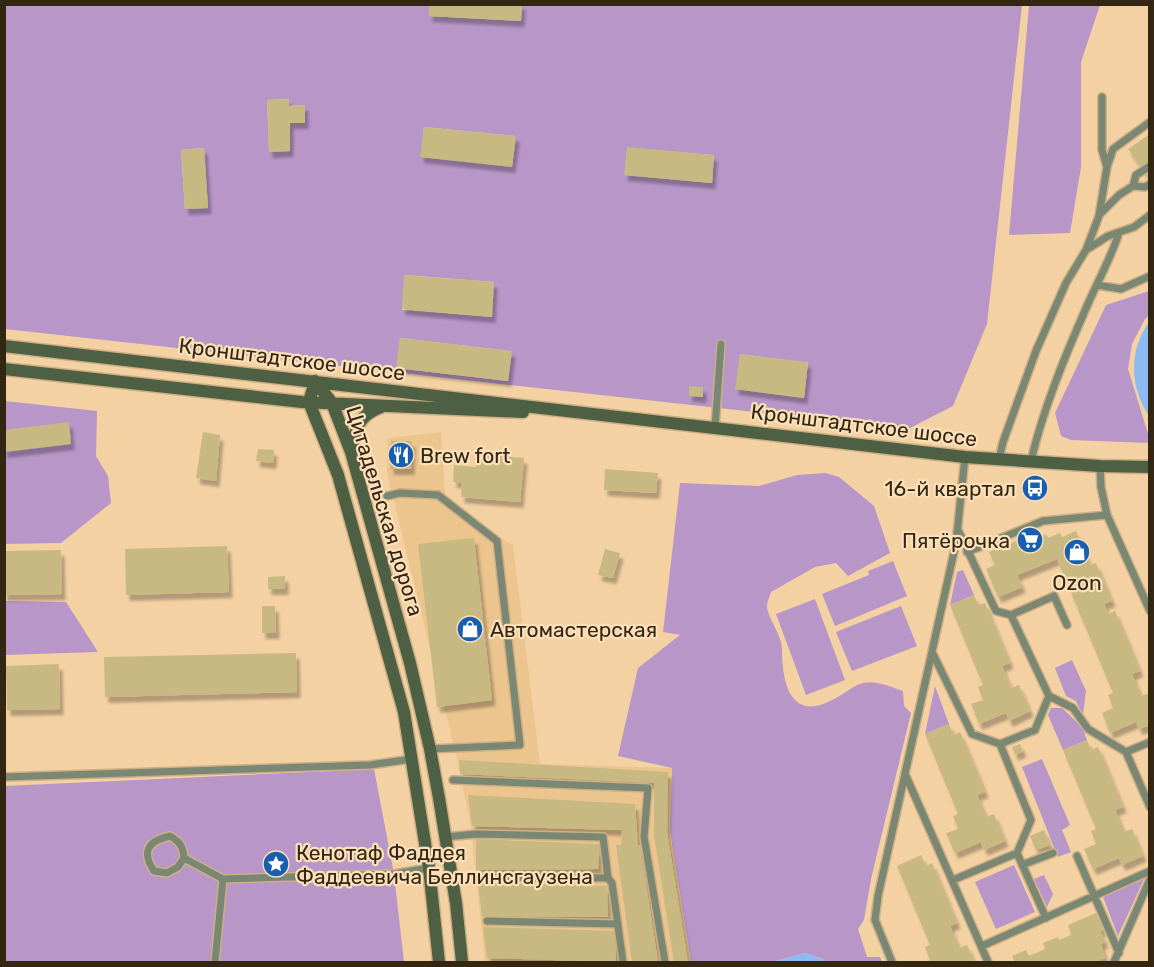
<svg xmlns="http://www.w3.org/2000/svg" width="1154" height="967" font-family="Rubik,sans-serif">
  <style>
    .built { fill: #ecc58e }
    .green { fill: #b896c7; fill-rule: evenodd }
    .water { fill: #8ebaf3 }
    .building { fill: #c8b983; filter: url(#shadow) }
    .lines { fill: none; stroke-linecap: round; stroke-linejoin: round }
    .lane-casing { stroke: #cdaf85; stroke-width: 10 }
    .secondary-casing { stroke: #cdaf85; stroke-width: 15 }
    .lane { stroke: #7a8773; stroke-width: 7 }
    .secondary { stroke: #4e6044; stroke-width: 12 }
    .labels { text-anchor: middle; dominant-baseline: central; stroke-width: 4.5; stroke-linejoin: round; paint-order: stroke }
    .street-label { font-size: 21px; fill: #332613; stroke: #fce0ba }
    .poi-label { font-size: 21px; fill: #332613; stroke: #fce0ba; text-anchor: start }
  </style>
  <defs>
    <filter id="shadow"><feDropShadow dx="3.5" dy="6" stdDeviation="1.5" flood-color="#0004"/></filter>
  </defs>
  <rect width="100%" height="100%" fill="#f4d1a2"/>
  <path class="built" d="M441,432l4,62 5,12 63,39 27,219 132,4 -2,63 21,131h-206l-14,-135 -14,-68 -70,-286 1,-35z"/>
  <path class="green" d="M430,4l-1,12 92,5 1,-17 500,1 -35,319 -34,82 -45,23 -903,-100v-324zM289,99v7l16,-1v18h-15v28l-21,1 -2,-52zM424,127l91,9 -3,30 -91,-9zM204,148l4,60 -23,1 -4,-59zM627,148l87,7 -2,28 -87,-8zM405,275l89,7 -3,35 -89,-7zM400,338l111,13 -3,30 -111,-13zM740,354l68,9 -4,35 -68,-9z
    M1029,5h71l-19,57v105l-11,66 -61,2z
    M1149,291v25l-4,3 -13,25 -4,25 21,68v6l-78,-3 -10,-4 -6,-23 51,-108z
    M5,401l92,10 -1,45 12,20 3,27 -50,40 -56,1z
    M825,473l14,4 35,29 16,47 -42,23 -12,-13 -21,4 -44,25c-1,4 -4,10 -4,14 0,11 15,29 15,43 0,35 9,74 52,50 9,-4 18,-13 29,-16 13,-3 28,4 40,8l1,15 7,7 -40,166 -7,41 -6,9 9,28h13l2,5h-57l-2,-3 -18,-6 -33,9h-81l-21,-131 2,-63 -54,-12 20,-88 42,-33 -17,-3 17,-149 79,3 38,-11z
    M893,561l14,35 -72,30 -13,-32 47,-19 -1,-4z
    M963,570l11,25 -24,10 7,-33z
    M815,599l30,81 -39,15 -30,-81z
    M5,601l61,1 32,50 -93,3z
    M901,606l16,40 -65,25 -16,-39z
    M1072,660l14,31 -3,24 -7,-14 -10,-5 -11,-28z
    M935,686l14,38 -24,10z
    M1051,708h11l20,19 5,13 -24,10 -15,-35z
    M1042,759l28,66 -8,5 9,22 -13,5 -36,-90z
    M374,769l20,105 10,88h-399l-1,-176z
    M1014,865l21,47 -39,17 -21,-47z
    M1044,875l9,19 -6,13 -13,-28z
    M1144,879l-26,57 -15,-39z"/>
  <path class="water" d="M1149,322v94c-19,-29 -21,-64 0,-94z
    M805,953l18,6 2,3h-53z"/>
  <path class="building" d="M430,4h92l-1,17 -92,-5z
    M289,99v7l16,-1v18h-15v28l-21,1 -2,-52z
    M424,127l92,9 -4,31 -92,-10z
    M1150,134v46l-22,-31z
    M627,147l87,8 -2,28 -88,-8z
    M204,148l4,60 -23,1 -4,-59z
    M404,275l90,7 -2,35 -90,-8z
    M400,338l112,13 -4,30 -112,-13z
    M740,354l68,8 -4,36 -69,-9z
    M689,386l14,1v10l-14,-1z
    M69,422l2,22 -67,8v-22z
    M203,432l17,3 -4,46 -20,-3z
    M391,441h21l-1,28h-21z
    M258,449l16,1 -1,13 -17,-2z
    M477,454l47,4 -4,44 -59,-5 1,-14 -9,-1 1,-17 22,2z
    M605,469l53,4 -2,20 -52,-3z
    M1076,531l14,34 6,-2 16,38 -8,3 4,10 7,-3 25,60 -8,3 9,22 9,-3v32l-11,4 -3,-7 -26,11 -8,-20 11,-5 -5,-13 5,-2 -56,-134 -40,16 5,12 -24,10 -12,-28 9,-4 -6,-13 42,-17 2,5 13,-6 2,4 12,-5 2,4z
    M474,538l18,162 -55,7 -19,-163z
    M227,546l2,46 -103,3 -1,-46z
    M605,549l15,4 -7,25 -15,-3z
    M61,550l1,44 -58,1v-44z
    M285,576v13h-17v-12z
    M974,595l4,10 7,-2 25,60 -8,3 9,22 8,-3 11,26 -21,10 -3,-8 -27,11 -8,-20 12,-4 -5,-13 5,-2 -33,-80z
    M262,606h13l1,27h-14z
    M296,653l1,39 -192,5 -1,-40z
    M59,664l1,45 -53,1 -1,-44z
    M949,724l4,11 7,-3 25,60 -8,3 9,22 8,-3 11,27 -21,9 -3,-8 -26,11 -9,-20 12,-4 -5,-13 5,-2 -33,-80z
    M1087,740l4,10 7,-3 25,60 -8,3 9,22 8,-3 11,27 -21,9 -3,-7 -26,11 -9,-20 12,-5 -5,-13 5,-2 -33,-79z
    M1020,744l3,7 -8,4 -3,-8z
    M459,760l209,12 -1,60 21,130h-14l-20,-127v-52l-194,-9z
    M468,795l167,9 3,41h2l18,117h-26l-16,-117h5l1,-15 -150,-4z
    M1044,830l6,15 -14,5 -6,-14z
    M476,839l124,5 -2,25 -122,1z
    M921,855l5,11 6,-3 25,60 -7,3 9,22 8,-3 7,17h-50l6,-2 -5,-13 5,-2 -33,-79z
    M478,883l129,3 1,31h-126z
    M1096,913l7,17 -3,1 5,11 -4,2 4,14 -7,3 1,1h-84l-3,-6 14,-6 3,6 16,-7 -2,-6 15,-6 1,3 12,-5 -3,-10z
    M483,927l132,4 1,31 -129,-4z"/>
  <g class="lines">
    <defs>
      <path id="lane" d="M1102,97v53l5,17
        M1133,186l12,1 5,-3
        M1099,215l20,-20 14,-9 3,-11 14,-9
        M1086,250l22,-14 26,-9 16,-12
        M1097,285l24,4 29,-13
        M715,428l6,-84
        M999,459l4,-17 33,-91 30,-68 20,-33 13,-34 8,-49 6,-18 37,-27
        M1031,461c12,-51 32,-100 53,-148 11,-27 26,-52 35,-80
        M1100,466l1,21 6,28 43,96
        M387,496l13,-3 38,2 59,46 23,204 -90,4
        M959,532l37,79 15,4 43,-19 13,29
        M967,552l76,-31 64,-6
        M933,654l39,80 28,10 35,-14 14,-34 -38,-81
        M1049,696l24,12 15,21 38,23 24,-10
        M1126,752l24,55
        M906,776l82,186
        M4,777l366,-12 42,-6
        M453,780l195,8 -4,49 21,125
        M445,837l31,-3 127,3 5,41
        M1017,853l29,65
        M1077,856l42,97
        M184,858l-6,9 -11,6 -13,-2c-13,-20 -6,-30 16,-35 10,6 13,10 14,22l39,21
        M1022,865l31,-12
        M483,877l125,1 4,5 11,79
        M953,880l64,-27 14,-33 -31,-76
        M487,921l131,3
        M982,946l168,-75
        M215,962l8,-83 171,-5 35,-6
        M892,962l-17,-42 3,-24 78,-353 9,-86
        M1114,962l36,-83"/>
      <path id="secondary" d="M4,346l961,111 135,9 50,1
        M4,369l298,33 221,10
        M315,381l17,22 19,49 59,211 20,86 9,49 17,105 6,59
        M315,381l-6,21 29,73 66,237 25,156 10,94
        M352,451c2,-22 7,-36 29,-44"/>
    </defs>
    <use href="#lane" class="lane-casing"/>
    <use href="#secondary" class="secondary-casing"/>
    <use href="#lane" class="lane"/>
    <use href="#secondary" class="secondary"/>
  </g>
  <defs>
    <symbol id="restaurant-disc" viewBox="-11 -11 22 22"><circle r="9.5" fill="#195faf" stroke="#fce0ba"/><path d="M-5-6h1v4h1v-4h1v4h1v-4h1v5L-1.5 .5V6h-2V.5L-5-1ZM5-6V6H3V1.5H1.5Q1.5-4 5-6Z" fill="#fff"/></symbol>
    <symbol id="bus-disc" viewBox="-11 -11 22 22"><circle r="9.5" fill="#195faf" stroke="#fce0ba"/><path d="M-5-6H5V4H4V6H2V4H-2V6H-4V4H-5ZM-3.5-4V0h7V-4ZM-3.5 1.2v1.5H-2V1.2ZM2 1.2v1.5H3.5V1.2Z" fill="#fff"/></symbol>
    <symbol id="supermarket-disc" viewBox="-11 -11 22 22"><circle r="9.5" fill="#195faf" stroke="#fce0ba"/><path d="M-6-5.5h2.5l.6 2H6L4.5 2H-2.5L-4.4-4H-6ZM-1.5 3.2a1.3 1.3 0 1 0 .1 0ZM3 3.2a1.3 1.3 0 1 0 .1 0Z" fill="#fff"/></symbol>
    <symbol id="shop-disc" viewBox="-11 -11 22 22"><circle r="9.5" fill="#195faf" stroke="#fce0ba"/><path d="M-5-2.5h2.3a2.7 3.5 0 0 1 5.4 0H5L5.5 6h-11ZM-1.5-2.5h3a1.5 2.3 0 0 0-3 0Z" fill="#fff"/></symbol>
    <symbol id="sight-disc" viewBox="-11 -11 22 22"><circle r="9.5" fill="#195faf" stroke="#fce0ba"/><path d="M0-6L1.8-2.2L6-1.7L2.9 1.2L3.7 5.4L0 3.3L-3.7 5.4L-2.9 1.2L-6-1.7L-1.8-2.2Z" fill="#fff"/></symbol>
  </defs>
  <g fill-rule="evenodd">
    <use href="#restaurant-disc" x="386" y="440" width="30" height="30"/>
    <use href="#bus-disc" x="1020" y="473" width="30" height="30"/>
    <use href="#supermarket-disc" x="1015" y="525" width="30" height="30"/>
    <use href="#shop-disc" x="1062" y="537" width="30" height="30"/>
    <use href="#shop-disc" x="455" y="614" width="30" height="30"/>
    <use href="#sight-disc" x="261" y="849" width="30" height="30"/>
  </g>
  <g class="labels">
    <g class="street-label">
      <text transform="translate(292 359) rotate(7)">Кронштадтское шоссе</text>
      <text transform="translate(864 425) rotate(7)">Кронштадтское шоссе</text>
      <text transform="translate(385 511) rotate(73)">Цитадельская дорога</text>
    </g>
    <g class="poi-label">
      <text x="420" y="455">Brew fort</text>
      <text x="1016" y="488" text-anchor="end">16-й квартал</text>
      <text x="1010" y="540" text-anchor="end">Пятёрочка</text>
      <text x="1077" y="582" text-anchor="middle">Ozon</text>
      <text x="490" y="629">Автомастерская</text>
      <text x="296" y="852">Кенотаф Фаддея<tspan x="296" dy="24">Фаддеевича Беллинсгаузена</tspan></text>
    </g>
  </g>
  <rect width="1154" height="967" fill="none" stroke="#332613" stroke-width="12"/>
</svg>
